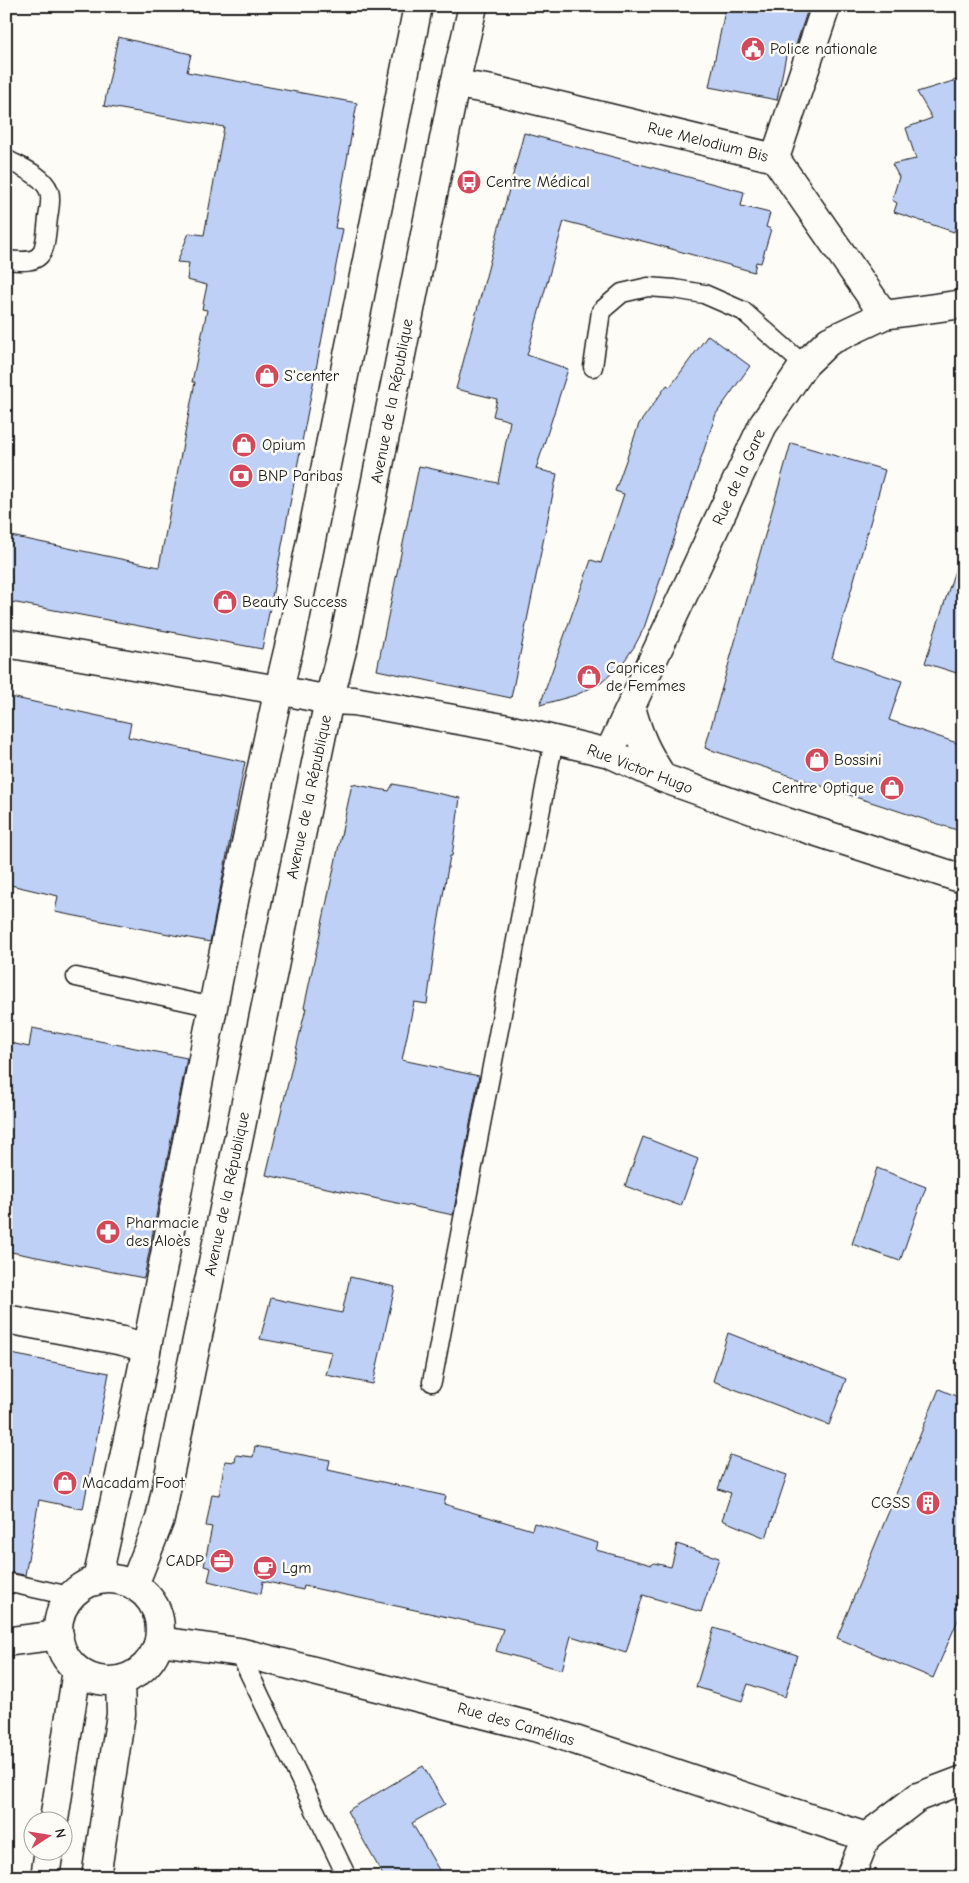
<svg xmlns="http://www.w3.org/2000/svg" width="969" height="1883" font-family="'Comic Neue',sans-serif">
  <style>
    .building { fill: #bfd0f6; stroke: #1c1c1c }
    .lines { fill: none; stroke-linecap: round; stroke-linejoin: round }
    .lane-casing { stroke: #1c1c1c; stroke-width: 21 }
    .street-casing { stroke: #1c1c1c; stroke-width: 31 }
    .secondary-casing { stroke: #1c1c1c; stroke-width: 31 }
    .lane { stroke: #fdfcf7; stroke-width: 18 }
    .street { stroke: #fdfcf7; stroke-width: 28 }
    .secondary { stroke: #fdfcf7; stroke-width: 28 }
    .labels { text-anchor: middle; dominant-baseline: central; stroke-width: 5; stroke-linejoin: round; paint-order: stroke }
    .poi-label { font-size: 16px; fill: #1c1c1c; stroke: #fdfcf7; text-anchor: start }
    .street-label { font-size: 16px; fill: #1c1c1c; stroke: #fdfcf7 }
  </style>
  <rect width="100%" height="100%" fill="#fdfcf7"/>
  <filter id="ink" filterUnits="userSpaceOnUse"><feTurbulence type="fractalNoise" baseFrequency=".02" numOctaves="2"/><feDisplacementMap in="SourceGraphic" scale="10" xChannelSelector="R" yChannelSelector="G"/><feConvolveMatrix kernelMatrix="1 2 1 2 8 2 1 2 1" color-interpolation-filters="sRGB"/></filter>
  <g filter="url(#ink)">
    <path class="building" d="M726,6h83l-14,42 -7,-2 -11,54 -68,-13z
      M118,37l73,17 -4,18 170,31 -22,125 8,1 -81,420 -256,-48v-66l153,32 36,-185h-3l15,-72 -5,-1 5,-24 -20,-5 2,-17 -12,-1 12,-29 15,2 20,-108 -120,-21z
      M963,78v129l-9,25 -60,-20 3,-9 -5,-3 7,-23 -7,-13 24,-5 -10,-31 26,-10 -15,-26z
      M524,133l220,59 -3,14 29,7 -4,14 5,2 -10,34 -5,-1 -2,10 -104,-29 -86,-22 -37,134 41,14 -32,100 21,5 -46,224 -134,-28 42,-204 79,17 12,-62 -17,-5 4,-17 -41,-10z
      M708,335l42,31 -34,48 -72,214 -10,19 -12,17 -21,19 -25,12 -36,10 51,-145 10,3 23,-69 -9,-3 24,-67 28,-39 3,2z
      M791,443l94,27 -53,188 70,23 -13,39 74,25v87l-258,-84z
      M956,567l7,1v107l-38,-12z
      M6,696l125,27 -3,14 117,25 -35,180 -155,-30 3,-16 -52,-12z
      M352,784l37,7 4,-7 67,14 -8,58h-2l-13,73 -10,75 -13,-2 -12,58 77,16 -26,139 -187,-40 40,-167h-2z
      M32,1028l155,30 -43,220 -138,-27v-209l23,5z
      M643,1137l55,22 -17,47 -56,-20z
      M877,1168l49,19 -26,74 -48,-17z
      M350,1277l45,10 -22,97 -47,-9 6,-23 -72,-13 11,-41 71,15z
      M728,1333l118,46 -17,46 -116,-44z
      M6,1353l103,20 -26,136 -44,-9 -14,75 -19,-3z
      M939,1389l24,10v209l-30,70 -96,-40z
      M255,1446l75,14 -2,10 118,26 -2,8 88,26 2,-7 64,20 -2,7 56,15 2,-2 17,4 6,-23 42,14 -18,54 -58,-17 -17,58 -55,-17 -9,34 -66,-19 7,-22 -199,-43 -1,4 -40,-9 -2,13 -53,-13 3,-13 -7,-2 8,-39 -6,-1 6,-32 7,1 6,-34 10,1 1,-7 17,2z
      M730,1455l57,20 -21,63 -44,-18 9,-27 -13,-4z
      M714,1628l83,27 -12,42 -37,-13 -6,17 -46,-14z
      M423,1766l22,38 -33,19 31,54h-59l-37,-66z"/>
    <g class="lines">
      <defs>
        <path id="lane" d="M6,159c14,8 37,16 43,32 3,8 0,19 -1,27 -4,35 -1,47 -42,42
          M593,367l8,-56 21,-18 26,-6 26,2 30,5 39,17 61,54
          M76,977l137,30
          M432,1382l122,-642
          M6,1582l64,14
          M239,1652l108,225"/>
        <path id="street" d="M455,84l38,6 282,68 109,157
          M775,158l51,-152
          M6,643l272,47 51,10 25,1 154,28 101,24 54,25 123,44 177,57
          M631,707c8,30 15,45 32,71
          M609,753l154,-328 41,-60 25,-24 55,-26 79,-11
          M6,1319l117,22 13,4 10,6
          M6,1640l6,1 47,-6
          M159,1641l80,11 303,77 324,108
          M850,1877l16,-40 52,-40 45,-17"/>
        <path id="secondary" d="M58 1630a51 51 0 1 1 102 0a51 51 0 1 1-102 0Z
          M97,1580c53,-230 93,-463 140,-694 18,-84 34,-168 55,-251l126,-629
          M134,1585l26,-66 169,-819 14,-54 112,-562 18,-78
          M54,1820l23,-150
          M45,1877l4,-27
          M96,1877l25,-163 -1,-34"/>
      </defs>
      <use href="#lane" class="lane-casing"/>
      <use href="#street" class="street-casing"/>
      <use href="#secondary" class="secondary-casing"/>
      <use href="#lane" class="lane"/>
      <use href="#street" class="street"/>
      <use href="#secondary" class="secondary"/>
    </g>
  </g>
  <defs>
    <symbol id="civic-disc" viewBox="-11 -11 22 22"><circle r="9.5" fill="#d1495b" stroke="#fdfcf7"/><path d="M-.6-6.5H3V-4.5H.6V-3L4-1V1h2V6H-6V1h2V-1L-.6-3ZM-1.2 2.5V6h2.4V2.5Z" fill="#fff"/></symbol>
    <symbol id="bus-disc" viewBox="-11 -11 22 22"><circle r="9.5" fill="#d1495b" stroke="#fdfcf7"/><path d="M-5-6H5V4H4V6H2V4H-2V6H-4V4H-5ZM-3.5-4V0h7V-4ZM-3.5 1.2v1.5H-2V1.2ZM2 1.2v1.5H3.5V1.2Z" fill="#fff"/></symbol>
    <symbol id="shop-disc" viewBox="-11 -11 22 22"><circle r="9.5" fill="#d1495b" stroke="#fdfcf7"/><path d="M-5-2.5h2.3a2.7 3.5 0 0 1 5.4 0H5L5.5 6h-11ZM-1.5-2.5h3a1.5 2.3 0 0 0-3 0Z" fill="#fff"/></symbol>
    <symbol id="bank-disc" viewBox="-11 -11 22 22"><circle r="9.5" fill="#d1495b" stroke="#fdfcf7"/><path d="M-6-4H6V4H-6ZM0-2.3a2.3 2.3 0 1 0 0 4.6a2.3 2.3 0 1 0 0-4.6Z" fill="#fff"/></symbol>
    <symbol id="pharmacy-disc" viewBox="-11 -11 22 22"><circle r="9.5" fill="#d1495b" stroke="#fdfcf7"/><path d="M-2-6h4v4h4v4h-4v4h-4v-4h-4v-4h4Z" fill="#fff"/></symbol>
    <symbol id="building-disc" viewBox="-11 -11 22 22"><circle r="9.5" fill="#d1495b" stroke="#fdfcf7"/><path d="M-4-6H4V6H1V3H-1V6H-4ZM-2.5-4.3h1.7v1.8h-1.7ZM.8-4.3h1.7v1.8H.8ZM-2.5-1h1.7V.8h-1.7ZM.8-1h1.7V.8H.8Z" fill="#fff"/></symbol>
    <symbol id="office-disc" viewBox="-11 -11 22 22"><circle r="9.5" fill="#d1495b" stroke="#fdfcf7"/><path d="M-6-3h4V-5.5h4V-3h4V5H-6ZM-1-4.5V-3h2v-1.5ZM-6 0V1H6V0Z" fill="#fff"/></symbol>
    <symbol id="cafe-disc" viewBox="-11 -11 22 22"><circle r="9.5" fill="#d1495b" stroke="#fdfcf7"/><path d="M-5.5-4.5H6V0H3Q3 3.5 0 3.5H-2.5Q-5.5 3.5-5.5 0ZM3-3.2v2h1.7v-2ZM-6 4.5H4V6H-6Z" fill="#fff"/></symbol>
  </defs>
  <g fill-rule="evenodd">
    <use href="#civic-disc" x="739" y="35" width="28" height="28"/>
    <use href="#bus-disc" x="455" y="168" width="28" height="28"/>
    <use href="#shop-disc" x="253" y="362" width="28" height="28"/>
    <use href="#shop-disc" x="230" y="431" width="28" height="28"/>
    <use href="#bank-disc" x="227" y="462" width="28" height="28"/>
    <use href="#shop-disc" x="211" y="588" width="28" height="28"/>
    <use href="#shop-disc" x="575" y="663" width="28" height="28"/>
    <use href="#shop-disc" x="803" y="746" width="28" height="28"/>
    <use href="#shop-disc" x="878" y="774" width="28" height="28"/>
    <use href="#pharmacy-disc" x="94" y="1218" width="28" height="28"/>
    <use href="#shop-disc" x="51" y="1469" width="28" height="28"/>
    <use href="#building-disc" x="914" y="1489" width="28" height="28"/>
    <use href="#office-disc" x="208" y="1547" width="28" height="28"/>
    <use href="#cafe-disc" x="251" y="1554" width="28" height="28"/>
  </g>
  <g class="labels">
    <g class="poi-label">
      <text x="770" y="49">Police nationale</text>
      <text x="486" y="182">Centre Médical</text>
      <text x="284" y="376">S'center</text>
      <text x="262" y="445">Opium</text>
      <text x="258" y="476">BNP Paribas</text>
      <text x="242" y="602">Beauty Success</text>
      <text x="606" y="668">Caprices<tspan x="606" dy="18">de Femmes</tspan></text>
      <text x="834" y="760">Bossini</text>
      <text x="874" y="788" text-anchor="end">Centre Optique</text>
      <text x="126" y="1223">Pharmacie<tspan x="126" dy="18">des Aloès</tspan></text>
      <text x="82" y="1483">Macadam Foot</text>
      <text x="910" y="1503" text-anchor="end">CGSS</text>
      <text x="204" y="1561" text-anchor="end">CADP</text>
      <text x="282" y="1568">Lgm</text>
    </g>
    <g class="street-label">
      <text transform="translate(708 142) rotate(14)">Rue Melodium Bis</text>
      <text transform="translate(392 401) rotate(-79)">Avenue de la République</text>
      <text transform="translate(739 477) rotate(-65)">Rue de la Gare</text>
      <text transform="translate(640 769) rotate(21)">Rue Victor Hugo</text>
      <text transform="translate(309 797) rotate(-78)">Avenue de la République</text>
      <text transform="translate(227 1194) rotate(-78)">Avenue de la République</text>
      <text transform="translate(516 1724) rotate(16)">Rue des Camélias</text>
    </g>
  </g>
  <rect width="969" height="1883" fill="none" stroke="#fdfcf7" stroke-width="25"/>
  <rect x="12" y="12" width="944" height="1858" fill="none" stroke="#1c1c1c" stroke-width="2" filter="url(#ink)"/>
  <g transform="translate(48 1836) rotate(78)"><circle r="24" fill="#fdfcf7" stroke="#a3a29f"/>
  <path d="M0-4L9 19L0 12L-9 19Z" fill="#d1495b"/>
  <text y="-8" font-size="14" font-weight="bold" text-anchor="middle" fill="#1c1c1c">N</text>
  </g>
</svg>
